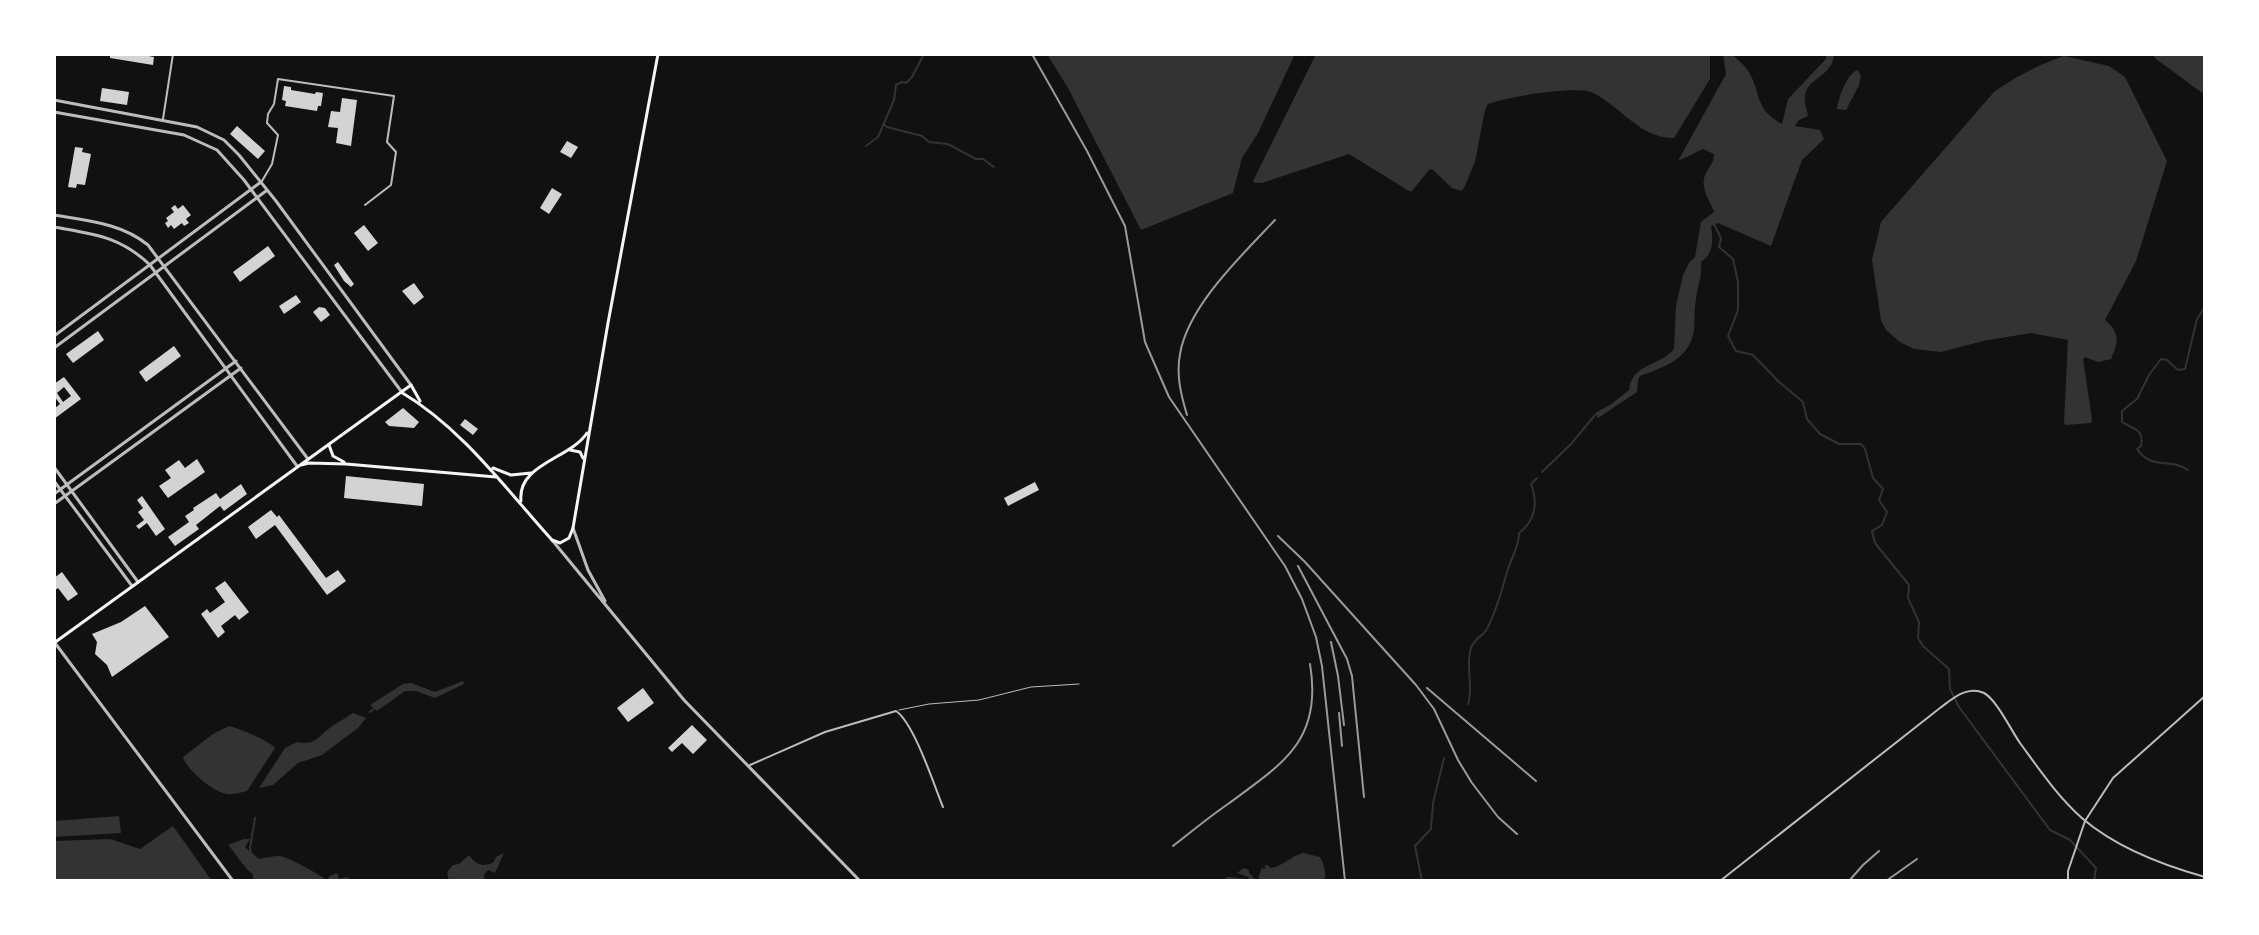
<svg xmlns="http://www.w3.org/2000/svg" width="2259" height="935" font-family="Helvetica,sans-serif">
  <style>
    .water { fill: #333 }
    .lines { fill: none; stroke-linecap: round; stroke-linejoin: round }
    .stream { stroke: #333; stroke-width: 2 }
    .building { fill: #d3d3d3; fill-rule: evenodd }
    .service { stroke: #bcbcbc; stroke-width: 1 }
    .minor { stroke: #bcbcbc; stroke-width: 2 }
    .tertiary { stroke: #bcbcbc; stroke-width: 3 }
    .secondary { stroke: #f5f5f5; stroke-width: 3 }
    .rail { stroke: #9a9a9a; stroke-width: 2 }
  </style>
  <rect width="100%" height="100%" fill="#111"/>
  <path class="water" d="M1047,54h248l-37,79 -16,25 -9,35 -92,37 -73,-142z
    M1316,54h394v25l-36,59c-33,1 -54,-32 -81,-45 -14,-8 -88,4 -105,11l-3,6 -10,52 -11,26 -3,3 -9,-3 -20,-19 -3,1 -17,21h-3l-60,-37 -87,29h-7l-2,-2z
    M1723,54h9c5,5 11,10 15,15 15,22 6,40 35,55l6,-25 38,-40v-5h8c-1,23 -27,23 -29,42 -1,7 2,14 3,20l-9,4 -4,6 25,4 4,9 -22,21 -31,86 -53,-23 -7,3c2,15 3,27 -10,36 1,17 -3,21 -5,37 -2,10 -1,21 -2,31 -4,29 -30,37 -54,46l-2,4 -1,12 -39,26 -3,-5 15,-8 19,-15c3,-27 30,-23 45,-41l2,-43 7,-31 6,-12 6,-6 6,-35 13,-10c-5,-13 -15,-26 -8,-39 4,-8 8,-10 8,-19l-11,-5 -25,12 48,-87z
    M2152,54h53v41l-49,-36z
    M2064,56l45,10 16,11 42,84 -31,100 -31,59c16,14 13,22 6,39l-13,3 -13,-5 -2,2 9,60 -1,4 -25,2 -2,-2 4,-83 -37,-7 -48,8 -42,11 -27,-3 -14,-7 -14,-12 -5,-10 -9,-60 9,-38 113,-130c22,-16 44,-27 70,-36z
    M1857,70l4,5 -2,10 -13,25 -9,-1c2,-13 9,-33 20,-39z
    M463,681l1,3 -29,14 -19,-7h-11l-28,20 -7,-6 33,-21 8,-1 24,9z
    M353,713l13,5 -8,10 -36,27 -24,8 -25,22 -14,3 26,-40 12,-6c20,3 19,-4 34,-15 7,-5 15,-9 22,-14z
    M229,726c10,2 40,15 46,22l-28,43c-5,1 -14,4 -20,3 -14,-2 -40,-24 -44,-37l30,-23z
    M119,816l2,17 -67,4v-16z
    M173,826l39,55h-158v-40l56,-2 30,10z
    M244,839h6l-5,8 14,12c6,-1 14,-3 20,-3 10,1 39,18 48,24l3,-4 7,-3 2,6 8,-2 6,4h-100v-7c-7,-3 -18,-22 -25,-29z
    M504,853l-9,20 -7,-3 -4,5 1,6h-36l-2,-9 6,-7 6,-1 10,-9c8,10 11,12 24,8l3,-6z
    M1303,853l17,4c4,7 7,17 4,24h-104l8,-4 20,2 1,-2 -12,-4 7,-5 5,2v3l6,6h3l4,-12 1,2 3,-1 -2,-2 3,-1 4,3c12,-2 20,-12 32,-15z"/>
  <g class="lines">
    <path class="stream" d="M883,124l4,3 35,9 7,6 19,2 28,15h7l11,8
      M866,146l12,-9 16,-37 2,-15 6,-3 4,1 6,-6 12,-23
      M1714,224l7,14 -2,9 14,12 5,23v28l-10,26 8,15 17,4 26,27 24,20 4,17 13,15 19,10h22l4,5 8,29 10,11 -4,11 8,12 -5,13 -10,6 3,12 34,42 -1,13 11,24 -1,16 5,8 26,23 1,20 9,18 91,123 20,10 26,28 -2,13
      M2188,470c-19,-13 -36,1 -51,-21l4,-3c3,-17 -6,-16 -19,-24v-11l15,-12 12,-24 12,-16 6,1 11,10 7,-1 12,-50 8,-12
      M1542,472l29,-28 24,-29
      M1468,704c6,-17 -3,-38 3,-56 3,-9 12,-12 16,-19 10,-19 15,-40 21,-60 4,-13 11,-22 11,-36 17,-13 19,-30 12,-49l6,-6
      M370,712l6,-5
      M251,852l-1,-4 5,-30
      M1422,881l-7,-35 16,-17 2,-26 11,-45"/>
  </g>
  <path class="building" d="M110,54h28l16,3 -1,8 -43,-7z
    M284,86l7,1v3l24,4 1,-2 7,1 -2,13h-3l-1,5 -32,-5 1,-5 -4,-1z
    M102,88l27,4 -2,13 -27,-4z
    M342,98l15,2 -6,46 -15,-3 2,-15 -10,-1 3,-16 9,1z
    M237,126l28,25 -7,8 -28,-25z
    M567,141l11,6 -7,11 -11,-6z
    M75,147l8,1 -1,4 9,2 -6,31 -8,-1 -1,4 -8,-1z
    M552,188l10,6 -13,20 -9,-6z
    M175,205l3,4 5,-4 8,10 -5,4 3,4 -5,3 -2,-3 -8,6 -3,-4 -3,3 -3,-5 3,-2 -2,-3 8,-6 -3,-4z
    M364,225l14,18 -10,8 -14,-18z
    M268,246l7,10 -35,26 -7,-10z
    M338,262l16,22 -3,3 -7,-6 -10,-16z
    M414,283l10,14 -10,8 -12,-14z
    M296,295l5,7 -17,12 -5,-8z
    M319,307l6,1 5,7 -9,7 -8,-10z
    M98,331l6,9 -31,23 -7,-9z
    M174,346l7,10 -35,26 -7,-10z
    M64,377l17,22 -27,20v-10l6,-5 -6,-8v-12zM64,387l7,9 -8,6 -6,-9z
    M403,408l16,14 -5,6 -25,-2 -4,-4z
    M465,419l13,10 -5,6 -13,-10z
    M197,459l8,13 -37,26 -9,-12 12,-8 -6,-8 14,-10 6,8z
    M346,476l78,8 -2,22 -78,-8z
    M1035,482l4,8 -31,16 -4,-8z
    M241,484l6,10 -23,17 -4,-5 -24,19 3,4 -24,17 -7,-9 21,-15 -4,-6 9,-6 -1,-2 23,-15 4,6z
    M142,496l23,33 -9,7 -9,-13 -8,6 -3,-3 8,-6 -6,-8 5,-4 -6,-8z
    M271,510l6,7 2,-2 47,63 12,-8 8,11 -19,14 -52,-70 -19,14 -8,-12z
    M62,572l16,22 -10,7 -10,-13 -4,3v-13z
    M225,581l24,31 -10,8 -4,-5 -14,11 4,6 -7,6 -17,-24 6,-5 3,4 15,-11 -10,-14z
    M145,606l24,31 -57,40 -5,-12 -12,-11 2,-12 -5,-8 29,-12z
    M643,688l11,15 -26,19 -11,-14z
    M692,725l15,15 -14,14 -11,-11 -10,9 -4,-4z"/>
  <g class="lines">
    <path class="service" d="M899,710l30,-6 50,-4 52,-13 48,-3"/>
    <path class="minor" d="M163,119l10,-65
      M262,181l10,-17 6,-29 -11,-12 1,-9 6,-10 4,-25 116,17 -7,46 9,10 -5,33 -26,20
      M750,765l75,-33 71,-21c18,12 38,74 47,96
      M1720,881l220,-173c12,-9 27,-23 44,-15 12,6 27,37 36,50 19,26 38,54 63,76 34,29 79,46 122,58
      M2068,881v-10l17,-50 28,-43 92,-82"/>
    <path class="tertiary" d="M54,100l143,27 27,13 15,15 37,46 135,184
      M54,112l130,23 33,15 27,30 157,211
      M54,215c34,6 67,8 94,30l160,214
      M54,227c39,7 66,9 96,38l147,201
      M54,336l207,-154
      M54,348l212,-157
      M54,467l84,115
      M54,481l78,105
      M54,494l182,-133
      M54,504l187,-136
      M573,528l15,42 17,31
      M552,540l132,160 176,181
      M55,643l178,238"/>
    <path class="secondary" d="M401,392c62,37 104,96 151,148l8,3 9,-5 4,-10 35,-205 50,-269
      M329,445l4,11 11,6
      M570,450l10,2 3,6
      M301,465l8,-2 37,1 150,13
      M493,468l18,7 20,-2
      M521,501c-4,-37 49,-42 66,-68
      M54,643l357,-258 9,16"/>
    <path class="rail" d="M1032,54l55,97 38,75 20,116 24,55 116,169 17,33 14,38 6,29 23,215
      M1187,415c-6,-20 -11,-40 -7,-61 8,-48 62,-99 95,-134
      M1278,536l27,26 111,123 18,24 24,51 14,23 26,34 19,17
      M1298,566l49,93 5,17 12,121
      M1331,642l7,34 6,49
      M1427,688l109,93
      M1339,713l3,33
      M1173,846c18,-14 36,-29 55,-42 54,-40 95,-63 82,-140
      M1849,881l14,-16 16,-14
      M1886,881l31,-22"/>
  </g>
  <rect width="2259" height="935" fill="none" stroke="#ffffff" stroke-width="112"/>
</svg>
